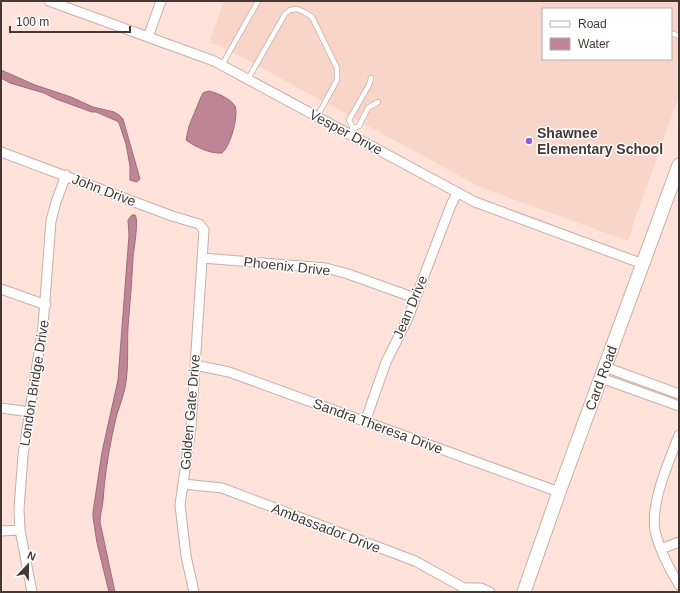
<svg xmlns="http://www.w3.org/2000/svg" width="680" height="593" font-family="Helvetica,sans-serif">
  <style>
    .built { fill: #f9d5c9; fill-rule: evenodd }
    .water { fill: #c08497; stroke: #9a6d79 }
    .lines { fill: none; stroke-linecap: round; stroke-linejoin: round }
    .lane-casing { stroke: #c9aea6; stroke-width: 6 }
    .street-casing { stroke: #c9aea6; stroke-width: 11 }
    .secondary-casing { stroke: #c9aea6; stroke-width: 15 }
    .lane { stroke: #fff; stroke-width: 4.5 }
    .street { stroke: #fff; stroke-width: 9 }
    .secondary { stroke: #fff; stroke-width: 13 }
    .poi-dot { fill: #915fd8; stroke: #fff; stroke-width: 1.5 }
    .labels { text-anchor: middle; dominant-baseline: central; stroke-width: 3; stroke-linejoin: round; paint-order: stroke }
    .street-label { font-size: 14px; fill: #433834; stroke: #fff }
    .poi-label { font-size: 14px; font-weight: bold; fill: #433834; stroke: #fff; text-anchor: start }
  </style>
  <rect width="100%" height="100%" fill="#ffe2d9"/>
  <path class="built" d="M224,1h455v95l-42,117 -9,28 -148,-54 -255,-139 -16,-6zM543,9h128v50h-128z"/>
  <path class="water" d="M1,70l34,15 36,12 22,10 21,5 5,3 4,4 17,60 -3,3 -7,-2v-14l-4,-22 -7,-21 -2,-2 -21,-9h-4l-36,-13 -12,-6 -34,-10 -9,-5z
    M208,91c8,1 23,8 27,15 4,10 -5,41 -13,47 -11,1 -27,-6 -36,-13l3,-14 12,-29 2,-4z
    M132,215h3c4,5 -1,33 -2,42 -1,23 -3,46 -5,70 -1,20 1,40 -3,61 -2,9 -5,17 -8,26 -7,28 -12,58 -14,87 -1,8 -3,14 -3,21l15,70h-6l-12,-49 -4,-26v-5l9,-60 16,-72 11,-145 -1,-15z"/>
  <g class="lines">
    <defs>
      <path id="lane" d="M671,33l8,3
        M222,65l36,-64
        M248,79l37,-65 5,-4 7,-1 7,3 8,5 25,51v12l-20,37
        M353,128l-4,-8 20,-35 2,-7
        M352,129l7,-3 9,-18 10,-6"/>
      <path id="street" d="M49,1l165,60 261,141 168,62
        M148,37l13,-36
        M1,152l171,64 27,8 5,6 -13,197 -11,78 6,51 8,36
        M202,258l124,10 22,6 67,24
        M1,289l45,16
        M195,365l34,7 330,120
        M605,367l74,27
        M601,378l78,28
        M1,408l29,4
        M365,422l21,-60 22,-44 43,-113 6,-12
        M679,435c-10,26 -31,73 -23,100 5,18 14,35 23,50
        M183,484l39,4 193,73 49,27h17l9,4
        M1,531l19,-1
        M661,549l18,-7
        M32,592l-12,-62 -1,-21 4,-54 20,-129 8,-105 5,-19 10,-27"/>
      <path id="secondary" d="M524,592l35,-100 120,-327"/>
    </defs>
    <use href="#lane" class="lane-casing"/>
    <use href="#street" class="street-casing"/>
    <use href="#secondary" class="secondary-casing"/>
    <use href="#lane" class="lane"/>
    <use href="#street" class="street"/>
    <use href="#secondary" class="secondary"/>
  </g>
  <circle class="poi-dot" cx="529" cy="141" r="4"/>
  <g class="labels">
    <g class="street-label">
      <text transform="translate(346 132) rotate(28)">Vesper Drive</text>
      <text transform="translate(104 190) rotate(21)">John Drive</text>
      <text transform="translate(287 266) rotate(6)">Phoenix Drive</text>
      <text transform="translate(410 307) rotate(-67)">Jean Drive</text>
      <text transform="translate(601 378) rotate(-70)">Card Road</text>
      <text transform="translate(34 383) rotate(-81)">London Bridge Drive</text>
      <text transform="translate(190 412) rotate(-85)">Golden Gate Drive</text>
      <text transform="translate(378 426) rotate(20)">Sandra Theresa Drive</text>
      <text transform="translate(326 528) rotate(21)">Ambassador Drive</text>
    </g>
    <g class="poi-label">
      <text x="537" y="133">Shawnee<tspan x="537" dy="16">Elementary School</tspan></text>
    </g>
  </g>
  <rect width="680" height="593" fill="none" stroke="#433834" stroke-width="4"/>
  <rect x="542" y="8" width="130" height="52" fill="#ffffff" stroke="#b4afae"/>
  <rect x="550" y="21" width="20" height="6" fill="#ffffff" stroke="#b4afae"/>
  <text x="578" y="28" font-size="12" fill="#433834">Road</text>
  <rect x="550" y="38" width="20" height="12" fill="#c08497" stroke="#b4afae"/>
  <text x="578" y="48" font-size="12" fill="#433834">Water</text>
  <g transform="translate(28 565) rotate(22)" stroke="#ffffff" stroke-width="3" paint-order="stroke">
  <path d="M0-3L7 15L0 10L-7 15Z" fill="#433834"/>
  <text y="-6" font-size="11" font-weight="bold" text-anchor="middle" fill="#433834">N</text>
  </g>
  <path d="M10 26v6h120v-6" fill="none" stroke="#433834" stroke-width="2"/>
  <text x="16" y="26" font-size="12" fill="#433834" stroke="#ffffff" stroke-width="3" paint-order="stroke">100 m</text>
</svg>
